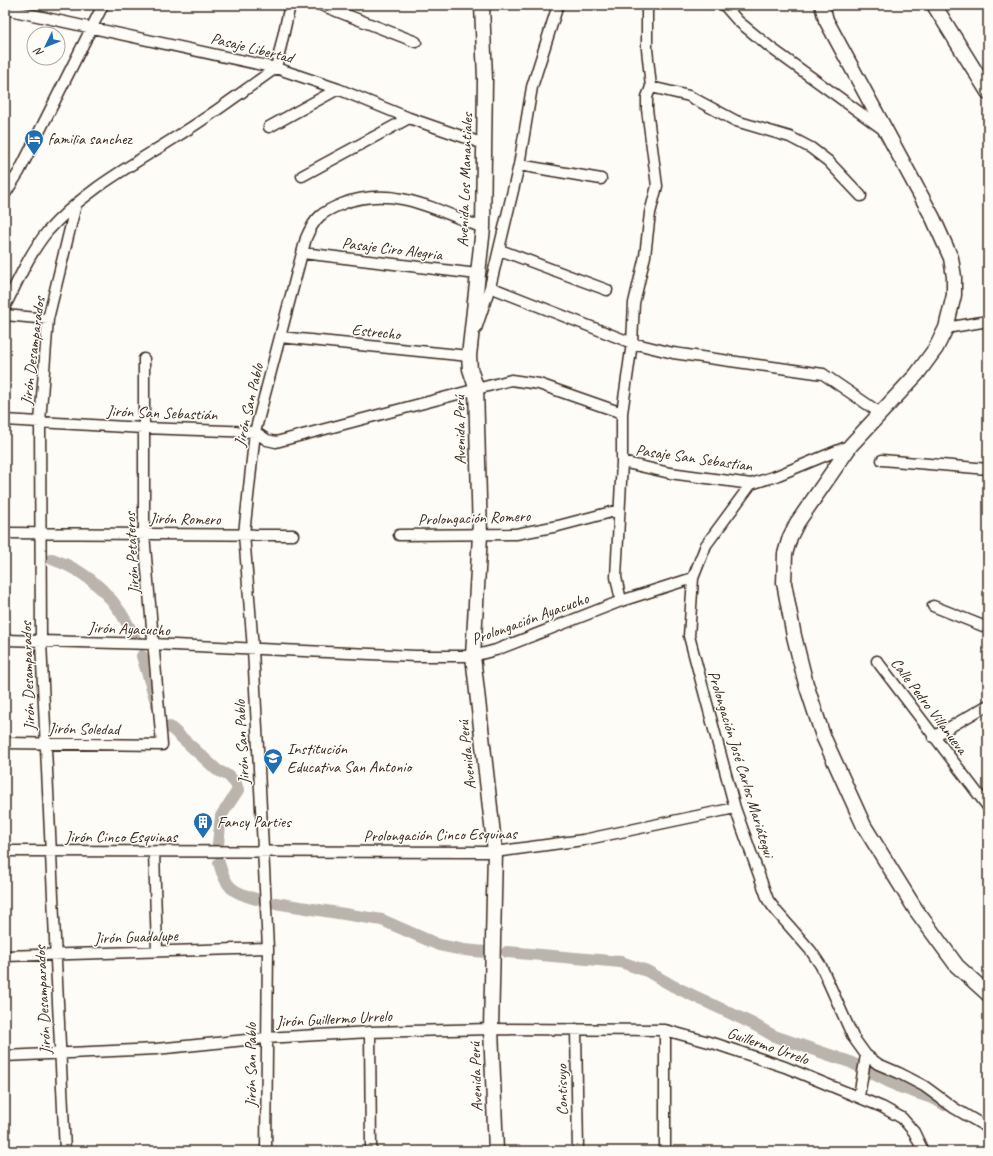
<svg xmlns="http://www.w3.org/2000/svg" width="993" height="1156" font-family="Caveat,sans-serif">
  <style>
    .lines { fill: none; stroke-linecap: round; stroke-linejoin: round }
    .canal { stroke: #bbb4ad; stroke-width: 12 }
    .street-casing { stroke: #3b2a1e; stroke-width: 13 }
    .secondary-casing { stroke: #3b2a1e; stroke-width: 17 }
    .street { stroke: #fdfcf7; stroke-width: 10 }
    .secondary { stroke: #fdfcf7; stroke-width: 14 }
    .labels { text-anchor: middle; dominant-baseline: central; stroke-width: 3; stroke-linejoin: round; paint-order: stroke }
    .street-label { font-size: 16px; fill: #3b2a1e; stroke: #fdfcf7 }
    .poi-label { font-size: 16px; fill: #3b2a1e; stroke: #fdfcf7; text-anchor: start }
  </style>
  <rect width="100%" height="100%" fill="#fdfcf7"/>
  <filter id="ink" filterUnits="userSpaceOnUse"><feTurbulence type="fractalNoise" baseFrequency=".025" numOctaves="2"/><feDisplacementMap in="SourceGraphic" scale="8" xChannelSelector="R" yChannelSelector="G"/><feConvolveMatrix kernelMatrix="1 2 1 2 8 2 1 2 1" color-interpolation-filters="sRGB"/></filter>
  <g filter="url(#ink)">
    <g class="lines">
      <path class="canal" d="M52,559c42,14 68,44 85,84
        M142,656l15,49
        M170,727l47,43 12,6 7,8 2,6 -17,26 -3,28
        M219,863c7,25 13,29 37,36
        M275,903l107,17 57,25 25,5 22,2
        M507,952l114,10 26,9 26,15 80,38 21,12 76,26 47,24 38,13 10,6"/>
      <defs>
        <path id="street" d="M321,5l95,37
          M724,5l14,16 33,27 113,82
          M5,9l271,59 62,21 71,29 75,26
          M651,87l38,9 47,25 54,16 21,11 17,13 33,35
          M269,127l69,-38
          M519,165l82,14
          M302,176l107,-58
          M5,194l14,-22 84,-167
          M500,250l107,40
          M303,253l174,21
          M490,287l142,56 41,10 150,21 57,39
          M5,306c13,-25 24,-52 42,-74 36,-41 84,-66 129,-95 35,-21 67,-46 100,-69l14,-63
          M5,315l43,4
          M946,328l42,-7
          M476,329l14,-42 29,-122 13,-78 26,-82
          M280,337l189,19
          M5,420l138,8 112,4 12,8 9,2 235,-62 28,4 83,29
          M882,460l106,9
          M622,462l48,11 81,11 25,-8 75,-31
          M751,484l-45,61 -13,33 -4,58 46,172 33,92 9,12 34,39 10,15 32,71 13,18 -7,41
          M5,533l288,2
          M399,535l117,-1 42,-8 61,-16
          M621,601l-5,-24 6,-115v-49l10,-70 2,-40 11,-47 5,-43 7,-27 -10,-77v-12l4,-10 -4,-38v-44
          M933,606l55,22
          M5,640l148,4 262,12h58l23,-6 125,-49 72,-23
          M877,661l111,146
          M933,737l55,-32
          M5,743l157,2 -18,-211v-175
          M5,851l490,1 88,-12 152,-32
          M154,852l3,99
          M5,956l263,-8
          M576,1029l2,122
          M370,1032l1,119
          M866,1055l12,9 21,9 25,13 30,22 34,20
          M5,1056l151,-7 110,-11 104,-6 121,-3 174,1 51,14 69,23 97,40 20,11 12,14 9,19
          M65,1151l-24,-509 -1,-220 8,-103 28,-115
          M266,1151l2,-203 -15,-299 -9,-115 11,-102 51,-194c9,-21 16,-26 36,-34 51,-20 94,6 141,24
          M665,1151v-121"/>
        <path id="secondary" d="M482,5l3,74 -2,149 -14,128 1,13 6,18 4,148 -7,121 22,196 -4,177 5,122
          M822,5l4,15 107,198 18,40 3,19v18l-8,33 -10,20 -19,26 -66,71 -54,78 -7,14 -5,17 -1,29 10,53 12,48 17,52 41,90 52,84 41,56 31,28
          M934,5l54,87"/>
      </defs>
      <use href="#street" class="street-casing"/>
      <use href="#secondary" class="secondary-casing"/>
      <use href="#street" class="street"/>
      <use href="#secondary" class="secondary"/>
    </g>
  </g>
  <defs>
    <symbol id="hotel-pin" viewBox="-11 -11 22 30"><path d="M0 17L-7.5 6A9.5 9.5 0 1 1 7.5 6Z" fill="#1f6fb2" stroke="#fdfcf7"/><path d="M-6-4.5h1.5V1H6V5H4.5V3h-9V5H-6ZM-4 0a1.8 1.8 0 1 1 3.6 0ZM.5 0V-2.5h3Q6-2.5 6 0Z" fill="#fff"/></symbol>
    <symbol id="school-pin" viewBox="-11 -11 22 30"><path d="M0 17L-7.5 6A9.5 9.5 0 1 1 7.5 6Z" fill="#1f6fb2" stroke="#fdfcf7"/><path d="M0-5L7-2L0 1L-7-2ZM-4 1L0 2.5L4 1V4Q0 6-4 4Z" fill="#fff"/></symbol>
    <symbol id="building-pin" viewBox="-11 -11 22 30"><path d="M0 17L-7.5 6A9.5 9.5 0 1 1 7.5 6Z" fill="#1f6fb2" stroke="#fdfcf7"/><path d="M-4-6H4V6H1V3H-1V6H-4ZM-2.5-4.3h1.7v1.8h-1.7ZM.8-4.3h1.7v1.8H.8ZM-2.5-1h1.7V.8h-1.7ZM.8-1h1.7V.8H.8Z" fill="#fff"/></symbol>
  </defs>
  <g fill-rule="evenodd">
    <use href="#hotel-pin" x="23" y="128" width="22" height="30"/>
    <use href="#school-pin" x="262" y="747" width="22" height="30"/>
    <use href="#building-pin" x="192" y="811" width="22" height="30"/>
  </g>
  <g class="labels">
    <g class="street-label">
      <text transform="translate(252 48) rotate(14)">Pasaje Libertad</text>
      <text transform="translate(465 180) rotate(-88)">Avenida Los Manantiales</text>
      <text transform="translate(392 249) rotate(7)">Pasaje Ciro Alegria</text>
      <text transform="translate(376 332) rotate(6)">Estrecho</text>
      <text transform="translate(33 351) rotate(-83)">Jirón Desamparados</text>
      <text transform="translate(249 405) rotate(-77)">Jirón San Pablo</text>
      <text transform="translate(162 413) rotate(2)">Jirón San Sebastián</text>
      <text transform="translate(460 430) rotate(-91)">Avenida Perú</text>
      <text transform="translate(694 458) rotate(8)">Pasaje San Sebastian</text>
      <text transform="translate(474 518) rotate(-2)">Prolongación Romero</text>
      <text transform="translate(185 519) rotate(1)">Jirón Romero</text>
      <text transform="translate(132 553) rotate(-93)">Jirón Petateros</text>
      <text transform="translate(530 619) rotate(-20)">Prolongación Ayacucho</text>
      <text transform="translate(129 629) rotate(2)">Jirón Ayacucho</text>
      <text transform="translate(28 676) rotate(-92)">Jirón Desamparados</text>
      <text transform="translate(929 706) rotate(53)">Calle Pedro Villanueva</text>
      <text transform="translate(84 729) rotate(1)">Jirón Soledad</text>
      <text transform="translate(242 742) rotate(-93)">Jirón San Pablo</text>
      <text transform="translate(467 755) rotate(-96)">Avenida Perú</text>
      <text transform="translate(741 764) rotate(73)">Prolongación José Carlos Mariátegui</text>
      <text transform="translate(440 835) rotate(-1)">Prolongación Cinco Esquinas</text>
      <text x="121" y="837">Jirón Cinco Esquinas</text>
      <text transform="translate(136 937) rotate(-2)">Jirón Guadalupe</text>
      <text transform="translate(43 1000) rotate(-93)">Jirón Desamparados</text>
      <text transform="translate(334 1019) rotate(-3)">Jirón Guillermo Urrelo</text>
      <text transform="translate(768 1046) rotate(19)">Guillermo Urrelo</text>
      <text transform="translate(251 1065) rotate(-90)">Jirón San Pablo</text>
      <text transform="translate(476 1077) rotate(-92)">Avenida Perú</text>
      <text transform="translate(562 1090) rotate(-91)">Contisuyo</text>
    </g>
    <g class="poi-label">
      <text x="48" y="139">familia sanchez</text>
      <text x="287" y="749">Institución<tspan x="287" dy="18">Educativa San Antonio</tspan></text>
      <text x="217" y="822">Fancy Parties</text>
    </g>
  </g>
  <rect width="993" height="1156" fill="none" stroke="#fdfcf7" stroke-width="20"/>
  <rect x="10" y="10" width="973" height="1136" fill="none" stroke="#3b2a1e" stroke-width="1.5" filter="url(#ink)"/>
  <g transform="translate(46 46) rotate(227)"><circle r="19" fill="#fdfcf7" stroke="#afa8a0"/>
  <path d="M0-3L7 15L0 10L-7 15Z" fill="#1f6fb2"/>
  <text y="-6" font-size="11" font-weight="bold" text-anchor="middle" fill="#3b2a1e">N</text>
  </g>
</svg>
